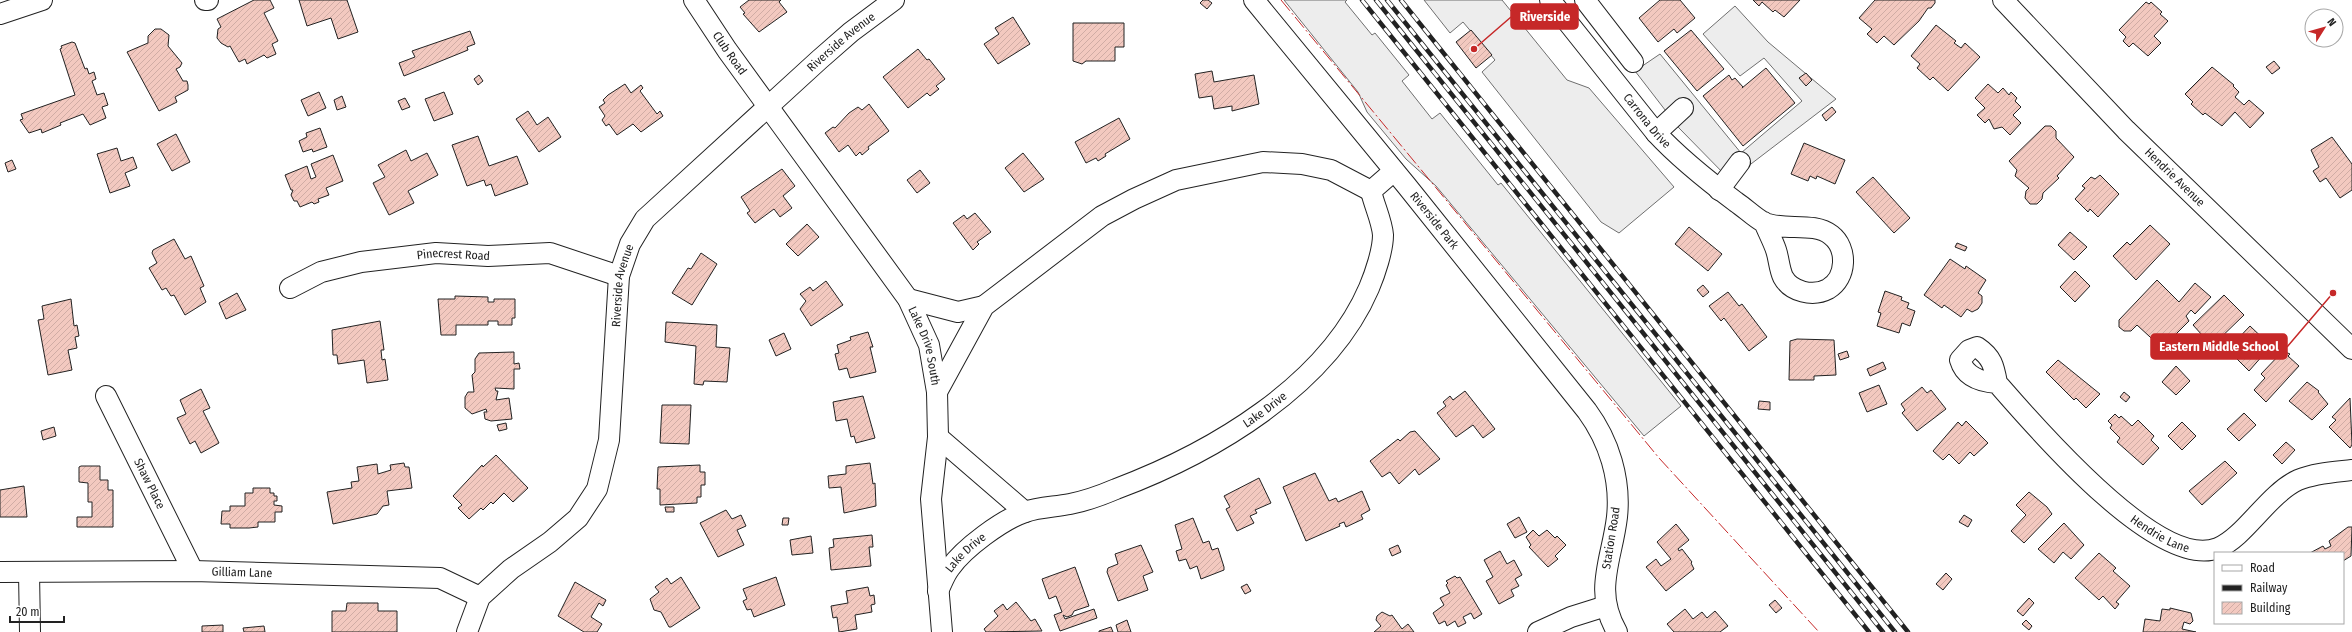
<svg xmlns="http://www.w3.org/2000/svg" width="2352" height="632" font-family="'Fira Sans Condensed',sans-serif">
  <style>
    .parking { fill: #ededed; stroke: #6f6f6f }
    .building { fill: url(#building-hatch); stroke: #222 }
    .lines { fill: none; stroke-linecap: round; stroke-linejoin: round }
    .minor-casing { stroke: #222; stroke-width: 22 }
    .minor { stroke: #fff; stroke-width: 20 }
    .rail-casing { stroke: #222; stroke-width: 4.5 }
    .rail { stroke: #fff; stroke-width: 3; stroke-dasharray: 9; stroke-linecap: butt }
    .power { stroke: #c62828; stroke-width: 1; stroke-dasharray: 14 3 2 3; stroke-linecap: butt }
    .labels { text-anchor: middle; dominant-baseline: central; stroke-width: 3; stroke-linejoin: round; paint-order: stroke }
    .street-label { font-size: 12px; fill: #222; stroke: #fff }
    .leader { fill: none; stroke: #c62828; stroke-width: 1.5 }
    .callout-dot { fill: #c62828; stroke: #fff; stroke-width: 1.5 }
    .callout { fill: #c62828; stroke: #c62828; stroke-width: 1.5 }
    .callout-label { font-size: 13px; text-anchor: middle; font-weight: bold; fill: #fff }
  </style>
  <defs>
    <pattern id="building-hatch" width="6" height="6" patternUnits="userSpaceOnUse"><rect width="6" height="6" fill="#f3c9c0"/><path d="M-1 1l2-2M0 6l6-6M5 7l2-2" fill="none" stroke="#d0aca5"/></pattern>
  </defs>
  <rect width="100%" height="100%" fill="#fff"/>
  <path class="parking" d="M1284,0h63l-2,2 27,33 3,-2 34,42 -7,6 30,38 8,-6 58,72 3,-2 180,223 -37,30 -208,-250 -30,-27 -39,-47 -9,-20z
    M1424,0h78l65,80 22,8 85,99 -55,46 -18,-11 -119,-150 13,-12 -32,-38 -13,11z
    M1735,6l33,36 68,57 -106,81 -51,-52 -44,-57 25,-17 81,99 61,-52 -38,-43 -24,18 -37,-42z"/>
  <path class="building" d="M254,0h16l4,8 -10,5 14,28 -6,3 4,10 -9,4 -3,-3 -17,9 -2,-5 -6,3 -9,-16 -2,1 -7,-4 -4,-5 1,-9 3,-2 -4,-8z
    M299,0h48l11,32 -20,7 -7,-21 -24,8z
    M749,0h32l-2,2 8,10 -28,20 -16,-18 2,-1 -5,-6z
    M1203,0h5l4,3 -5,6 -7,-6z
    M1660,0h20l15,18 -18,15 -3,-4 -16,13 -19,-24z
    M1753,0h47l-16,17 -9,-7 -2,2 -11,-10 -3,4z
    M1875,0h60v3l-4,5h-3l-9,13 -25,24 -10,-9 -7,7 -10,-9 5,-5 -13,-11z
    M2146,2l3,2 2,-2 11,10 -2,2 8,7 -14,15 7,7 -13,13 -15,-13 -4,4 -6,-6 3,-4 -7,-7z
    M1013,17l17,27 -32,20 -14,-20 15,-10 -4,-6z
    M1073,23h51v24h-9v14h-29l-4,3 -9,-3z
    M1936,25l20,16 -2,2 7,5 4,-5 15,14 -32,34 -15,-14 -3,3 -13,-12 3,-4 -9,-8z
    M155,29h6l8,6 -1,11 14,17 -2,4 -4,2 7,12h4l1,4v5l-13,7 2,5 -18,9 -32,-59 21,-9v-7z
    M1471,30l21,25 -16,13 -20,-26z
    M1691,30l33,39 -27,22 -33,-40z
    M470,31l5,13 -8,3 1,3 -64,26 -5,-13 16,-6 -3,-6z
    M72,42l3,1 10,26 2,-1 2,6 5,-2 2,7 -4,2 5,14 7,-2 4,12 -6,2 4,11 -16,7 -7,-11 -23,9 1,2 -19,8 -1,-4 -12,4 -9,-13 3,-1 -2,-5 54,-19 -15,-46 2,-1 -1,-2z
    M918,49l9,11 2,-1 16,20 -9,7 3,3 -9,7 -3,-3 -19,15 -25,-31z
    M2274,61l6,7 -8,6 -6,-7z
    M2212,67l22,18 -1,1 6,6 -4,5 9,8 5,-5 15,13 -14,15 -15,-16 -13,14 -17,-13 -2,2 -12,-11 2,-2 -8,-8z
    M1766,68l29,35 -52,43 -40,-50 26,-21 3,5 3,-2 8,9 -1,1z
    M1212,71l2,11 40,-7 5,29 -27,7v-5l-18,3 -2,-13 -13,2 -4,-24z
    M1806,73l6,7 -6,6 -7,-8z
    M479,75l4,6 -5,4 -4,-6z
    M625,84l6,9 10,-8 2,3 -3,3 17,23 3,-3 3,5 -22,16 -8,-8 -16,11 -8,-11 -3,2 -4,-6 3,-4 -6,-9 6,-4 -2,-3 5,-5z
    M1988,84l10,9 5,-5 6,7 2,-3 6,6 -2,3 6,6 -8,8 8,8 -11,12 -8,-8 -8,2 -5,-10 -4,4 -8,-8 8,-7 -10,-10z
    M319,92l7,16 -18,8 -7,-16z
    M444,92l9,22 -19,7 -9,-22z
    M342,96l4,11 -9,3 -3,-10z
    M405,98l5,9 -8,3 -4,-9z
    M869,104l20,27 -21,16 1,2 -7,6 -2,-3 -4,4 -8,-11 -9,7 -14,-19 8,-6 2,1 14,-15 9,-6 4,3z
    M1832,107l4,5 -10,9 -4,-6z
    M528,111l9,14 11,-8 13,20 -22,15 -23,-33z
    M1119,118l11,21 -25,15 1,2 -8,5 -2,-3 -10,5 -11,-21z
    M2045,126h6l5,5v7l18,19 -17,19 2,2 -16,15 -1,6 -5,5h-7l-5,-6 1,-7 3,-3 -14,-12 2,-6 -8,-9z
    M320,128l7,19 -14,5 -1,-3 -9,3 -4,-11 8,-4 -1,-4z
    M176,134l14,28 -18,9 -15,-27z
    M478,136l11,30 28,-10 11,28 -33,12 -4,-12 -5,2 -2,-6 -17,6 -15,-41z
    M2332,137l20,27v26l-12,8 -14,-20 -6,4 -7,-11 6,-4 -8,-17z
    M1804,143l41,17 -10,24 -18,-8 -1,3 -6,-3 -2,5 -17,-7z
    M117,148l4,13 12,-4 4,11 -12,5 5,13 -20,7 -13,-39z
    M406,150l5,11 16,-8 11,22 -30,16 6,12 -25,12 -16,-32 12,-6 -7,-12z
    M1023,153l21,26 -20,13 -19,-24z
    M333,155l10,26 -17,7 3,7 -11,4 1,3 -5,2 -2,-2 -12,5 -3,-6h-3l-3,-6 2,-5h-2l-6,-15 22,-9 4,13 5,-2 -5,-13z
    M12,160l4,9 -8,3 -3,-9z
    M782,169l13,17 -12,10 9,12 -12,9 -6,-8 -19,14 -8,-10 3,-2 -9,-14z
    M920,170l10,13 -13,10 -10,-13z
    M2100,175l19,19 -21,23 -8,-8 -2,3 -13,-13 10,-11 -3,-2 9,-9 4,2z
    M1873,177l37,41 -16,15 -38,-41z
    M975,213l16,19 -14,10 2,2 -6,6 -20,-27 11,-8 3,4z
    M807,224l12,13 -21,19 -12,-12z
    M2150,225l20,19 -34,36 -23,-24 14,-14 3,3z
    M1689,227l33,27 -14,17 -33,-27z
    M2070,232l17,15 -13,13 -16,-15z
    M174,239l11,20 6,-3 13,30 -4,2 6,14 -21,13 -11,-20 -3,1 -5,-8 -4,2 -13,-22 8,-5 -5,-10 1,-3z
    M1957,243l10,4 -2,4 -10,-4z
    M701,253l16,11 -25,41 -20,-12 16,-25 3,1z
    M1950,259l15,10 1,-3 20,14 -8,13 4,3v7l-4,6 -6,3 -5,-3 -6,8 -17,-12 -2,3 -18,-13z
    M2075,271l15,15 -15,16 -15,-15z
    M2157,280l22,22 16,-19 16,14 -16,17 -4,-4 -5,6 3,5 -27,27 -25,-23 -6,6h-7l-5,-4v-7z
    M826,281l17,24 -32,21 -11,-17 6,-8 -6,-7 10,-7 3,4z
    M1703,285l6,7 -6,5 -6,-7z
    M1885,291l17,6 -1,3 8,3 -2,5 8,3 -5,15 -8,-3 -3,10 -22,-7 4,-13 -3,-1z
    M1728,292l11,14 3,-2 25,33 -18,14 -25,-33 -3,3 -12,-15z
    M237,293l9,17 -20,9 -7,-16z
    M2224,295l20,20 -32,31 -19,-21z
    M455,296l33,1v5h6v-3h21v19h-3v7h-14v-4h-10v4h-32v10h-15l-3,-36h17z
    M71,299l3,27 3,-1 2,11 -4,1 2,11 -9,2 4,20 -24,5 -10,-55 6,-1 -2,-13z
    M380,321l4,29h-3l1,10 3,-1 3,21 -21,3 -3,-23 -26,4 -1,-9h-4l-1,-25z
    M666,322l51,3 -1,22 14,1 -3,34 -23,-1 -1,4 -9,-1 2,-38 -31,-4z
    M2250,326l21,20 -22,25 -12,-12 5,-5 -10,-9z
    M868,332l5,15h-3l6,25 -26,6 -3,-10 -8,2 -4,-16 4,-1 -2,-8 14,-5 -1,-3z
    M784,333l7,16 -15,7 -7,-16z
    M1797,339l37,1 2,35 -22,1v4h-25l1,-39z
    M1847,351l2,6 -9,3 -2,-6z
    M2283,351l7,3 -2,2 11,10 -33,36 -12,-12 11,-12 -4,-4z
    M514,352v12l5,-1 1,6h-6v20l-19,-1 1,3h2l-2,9 13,-2 3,21 -21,2 -6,-2 -1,-7h3l-1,-3 -14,5 -7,-6v-11l3,-5h6l-2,-17 3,-3v-13l4,-6z
    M2058,360l42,34 -14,14 -10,-10 -2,2 -28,-28z
    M1883,362l3,7 -16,7 -3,-7z
    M2176,366l14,15 -14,14 -14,-13z
    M2307,382l12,9 -1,1 10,12 -16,16 -23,-19z
    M1879,385l8,19 -20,8 -8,-19z
    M1922,387l5,6 4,-3 15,19 -29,22 -15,-18 3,-3 -4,-6z
    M201,389l9,19 -7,3 16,32 -18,10 -6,-12 -5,3 -13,-26 9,-4 -6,-14z
    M1465,391l30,38 -12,9 -10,-13 -17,12 -19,-24 9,-7 -3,-4 7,-6 3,4z
    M2124,392l6,5 -4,5 -6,-5z
    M863,396l12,42 -19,5 -2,-7 -3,1 -4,-18 -11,2 -3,-19z
    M2350,398l2,47 -2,3 -21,-21 7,-7 -4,-3z
    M1759,401l11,1v8l-12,-1z
    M662,405h29l-2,39 -29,-1z
    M2244,413l12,12 -17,16 -12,-12z
    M2115,414l4,4 2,-2 11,10 6,-6 16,16 -3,4 8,8 -16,17 -26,-23 3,-4 -10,-10 2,-3 -4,-4z
    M1966,421l22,22 -14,13 -4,-4 -11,12 -10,-10 -6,6 -10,-9 25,-29 4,4z
    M2182,422l14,14 -14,14 -14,-14z
    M506,423l1,6 -8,2 -2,-6z
    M54,427l2,9 -13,4 -2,-9z
    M1415,431l25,28 -21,16 -4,-6 -16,15 -9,-12 -8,5 -12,-16 28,-22 2,2 10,-9z
    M2286,442l9,8 -13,14 -9,-9z
    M496,455l32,33 -15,14 -9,-9 -11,11 -2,-2 -8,8 -2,-2 -12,11 -11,-11 4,-3 -9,-9 29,-31 1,2z
    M2225,461l12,12 -35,32 -13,-14z
    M404,463l1,4h4l3,21 -25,3 2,14 -6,1 -6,8 -44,10 -6,-32 25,-4 -1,-6 8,-1 -2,-14 20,-3 1,10 13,-4 -1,-5z
    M870,463l3,21 2,-1 1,23 -32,7 -3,-26 -12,1 -1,-12 18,-2v-8z
    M700,465v7h5v13h-4v12h-4v6l-37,2v-16h-3l1,-22z
    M81,466h19v14h8v10h5v37h-36v-10h15v-15h-4v-19l-9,-1v-15z
    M1315,473l14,28 7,-3 2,4 24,-11 8,19 -9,5 2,4 -17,8 -2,-5 -5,2 1,2 -34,15 -23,-54z
    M1259,478l12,25 -16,7 2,3 -7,3 4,7 -17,8 -11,-22 4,-2 -6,-11z
    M24,486l3,31h-27v-27z
    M253,488h17v5h4v3h3v5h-3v4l8,1v6h-7v10h-17v5l-9,1h-19v-4h-9l1,-13h8v-5h15v-13h8z
    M2029,492l18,15 5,7 -28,29 -13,-12 15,-16 -10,-10z
    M665,507h9v5h-8z
    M726,510l6,9 9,-4 5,11 -9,4 7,15 -26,12 -18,-34z
    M1964,515l8,5 -4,7 -9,-5z
    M1519,517l8,15 -12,6 -8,-14z
    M783,518h6l-1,7h-6z
    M1193,518l10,25 6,-2 3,9 6,-2 6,19v3l-23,9 -4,-13 -7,3 -4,-10 -7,2 -3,-10 6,-2 -7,-24z
    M2064,523l20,22 -13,14 -8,-7 -9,11 -16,-14z
    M1676,524l13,16 -11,9 1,2 3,-2 10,13 -1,1 3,6 -28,22 -20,-24 10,-8 5,7 10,-7 -14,-17z
    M2348,527h4l-1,29 -8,5v-8h-33l13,-7 2,3 6,-3 -2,-5z
    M1533,530l6,6 8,-6 8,8 2,-2 9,9 -11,11 3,3 -10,8 -19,-20 2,-2 -5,-8z
    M872,535l1,12h-4l2,19 -40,4 -2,-22 5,-1 -1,-8z
    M811,536l2,17 -21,2 -2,-15z
    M1141,545l12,27 -10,4 5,14 -30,11 -11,-29 1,-4 10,-4 -3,-10z
    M1398,545l3,7 -9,4 -3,-7z
    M1500,551l7,13 7,-4 8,15 -7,4 4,7 -8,4 3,6 -15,8 -13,-23 7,-4 -9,-17z
    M2099,553l17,15 -3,3 17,15 -14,16 3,2 -4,5 -12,-13 -4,4 -24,-22z
    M1075,567l14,39 -15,5 -2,4 -5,2 -4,-2 2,4 29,-10 3,9 -37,13 -6,-16 8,-3 -6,-16 -7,3 -7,-20z
    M1946,573l6,6 -9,11 -7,-6z
    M1455,576l2,2 3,-1 22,37 -8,5 -3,-6 -8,4 3,6 -8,4 -3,-6 -8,5 -2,-5 -6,3 -6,-11 11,-8 -4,-7 10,-5 -4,-8 2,-2 -2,-2z
    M681,577l19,31 -29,19h-2l-8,-15 -7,-2 -4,-11 9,-7 -4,-5 12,-9 4,6z
    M776,577l9,28 -31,12 -3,-8 -4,1 -4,-9 4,-2 -4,-10z
    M575,582l31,18 -3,6 -4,-3 -8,14 11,7 -5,8h-13l-26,-16z
    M1247,584l4,7 -6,3 -4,-7z
    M868,587l2,9 4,-1 1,9 -4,1 1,7 -17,3 2,14 -18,3 -2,-15 -4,1 -2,-12 17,-3 -2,-12z
    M2029,598l5,5 -11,13 -6,-5z
    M1775,600l7,8 -6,5 -7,-8z
    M1016,602l15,19 4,-2 7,12 -56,1 -2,-3 14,-13 -4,-5 9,-7 4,6z
    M347,603h31v8h19v21h-65v-21h14z
    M2170,608l21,5 2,8 -3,3 -6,-2 -2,7 14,3h-53l2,-13 15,2 2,-12 8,1z
    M1685,609l8,10 9,-7 5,6 8,-7 13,15 -8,6h-46l-7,-8z
    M1382,612l8,4 2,-1 10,14 6,-5 6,8h-40l7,-6 -5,-6 1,-4z
    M1127,620l4,12h-13l-2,-7z
    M2026,620l6,6 -3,4 -7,-6z
    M223,625v7h-21v-6z
    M264,626l1,6h-21l-1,-4z
    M1111,627l2,5h-14v-1z"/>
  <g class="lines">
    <defs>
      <g id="minor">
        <path d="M205,0h3"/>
        <path id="s1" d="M694,0l33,50 181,249 21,46 8,47 1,45 -7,62 11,133"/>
        <path id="s2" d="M1254,0l152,185 181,226c22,30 34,68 30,106 -5,43 -24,73 0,115"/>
        <path id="s3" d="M1550,0l106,133c24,26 52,48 80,69 9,6 18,15 27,20 20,10 50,-1 68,13 17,13 16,43 -3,54 -15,8 -37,3 -45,-12 -4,-9 -4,-18 -7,-27 -3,-9 -8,-18 -12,-28"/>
        <path d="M1585,0l48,62"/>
        <path id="s4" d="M2003,0l123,130 226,219"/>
        <path d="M0,14l42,-14"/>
        <path d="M1656,133l27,-25"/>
        <path d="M1719,190l21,-28"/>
        <path id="s5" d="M290,288l31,-16 40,-10 75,-9 52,3 62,-3 69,23"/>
        <path d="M908,299l50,13 26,-6"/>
        <path id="s6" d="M1997,383c-16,-1 -32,-6 -37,-23l9,-10 8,-3c15,10 17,19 20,36 36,41 161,189 221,165 27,-11 50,-54 80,-68 17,-7 37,-8 54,-10"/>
        <path d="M937,392l47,-86 118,-90 32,-17 42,-19 87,-18 39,2 29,6 40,21"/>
        <path id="s7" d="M106,396l87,175"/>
        <path d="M938,437l87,75"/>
        <path id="s8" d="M0,572l193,-1 247,7 40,19"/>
        <path d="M29,572l1,60"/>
        <path id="s9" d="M938,591c4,-8 7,-17 12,-23 14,-20 52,-48 75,-56 14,-5 30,-5 45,-8 15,-3 32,-9 46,-15 96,-36 211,-103 253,-201 6,-14 14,-38 14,-53 -1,-14 -9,-30 -12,-44l23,-20"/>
        <path id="s10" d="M467,632l13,-35 31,-28 39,-27 28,-24 19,-29 12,-49 10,-164 11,-32 15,-25 174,-159 32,-28 43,-32"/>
        <path d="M1538,632l33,-15 35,-11"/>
      </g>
    </defs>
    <use href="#minor" class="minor-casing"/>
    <use href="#minor" class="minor"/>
    <defs>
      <path id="rail" d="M1362,0l507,632
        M1376,0l507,632
        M1387,0l508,632
        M1401,0l507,632"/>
    </defs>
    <use href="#rail" class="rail-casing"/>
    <use href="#rail" class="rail"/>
    <path class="power" d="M1281,0l378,458 160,174"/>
  </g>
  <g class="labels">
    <g class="street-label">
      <text stroke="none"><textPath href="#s10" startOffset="740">Riverside Avenue</textPath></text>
      <text stroke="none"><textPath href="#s1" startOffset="64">Club Road</textPath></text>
      <text stroke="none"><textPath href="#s3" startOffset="155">Carrona Drive</textPath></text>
      <text stroke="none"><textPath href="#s4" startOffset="247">Hendrie Avenue</textPath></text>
      <text stroke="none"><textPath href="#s2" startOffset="285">Riverside Park</textPath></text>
      <text stroke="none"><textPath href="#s5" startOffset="169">Pinecrest Road</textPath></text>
      <text stroke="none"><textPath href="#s10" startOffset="404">Riverside Avenue</textPath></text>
      <text stroke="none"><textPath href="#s1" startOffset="418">Lake Drive South</textPath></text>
      <text stroke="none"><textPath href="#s9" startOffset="384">Lake Drive</textPath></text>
      <text stroke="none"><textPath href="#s7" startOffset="98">Shaw Place</textPath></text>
      <text stroke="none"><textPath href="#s6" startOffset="335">Hendrie Lane</textPath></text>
      <text transform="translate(1611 538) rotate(-81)">Station Road</text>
      <text stroke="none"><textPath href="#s9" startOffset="48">Lake Drive</textPath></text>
      <text stroke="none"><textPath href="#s8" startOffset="242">Gilliam Lane</textPath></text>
    </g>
  </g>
  <path class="leader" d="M1474 49L1511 17M2333 293L2287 347"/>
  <g class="callout-dot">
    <circle cx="1474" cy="49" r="4"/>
    <circle cx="2333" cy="293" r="4"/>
  </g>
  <g class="callout">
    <rect x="1511" y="4" width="67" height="25" rx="4"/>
    <rect x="2151" y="334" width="136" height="25" rx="4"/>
  </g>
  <g class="callout-label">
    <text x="1545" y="21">Riverside</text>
    <text x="2219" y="351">Eastern Middle School</text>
  </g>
  <rect x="2214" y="552" width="130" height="72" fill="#ffffff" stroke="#a7a7a7"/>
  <rect x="2222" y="565" width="20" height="6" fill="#ffffff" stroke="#a7a7a7"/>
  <text x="2250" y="572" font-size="12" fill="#222222">Road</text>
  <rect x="2222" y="585" width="20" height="6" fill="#222222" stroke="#a7a7a7"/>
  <text x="2250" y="592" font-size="12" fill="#222222">Railway</text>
  <rect x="2222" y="602" width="20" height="12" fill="url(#building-hatch)" stroke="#a7a7a7"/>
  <text x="2250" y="612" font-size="12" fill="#222222">Building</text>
  <g transform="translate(2324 28) rotate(53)"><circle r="19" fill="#ffffff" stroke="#a7a7a7"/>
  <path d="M0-3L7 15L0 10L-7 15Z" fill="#c62828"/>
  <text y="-6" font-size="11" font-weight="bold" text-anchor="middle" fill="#222222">N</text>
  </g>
  <path d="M10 616v6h54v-6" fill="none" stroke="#222222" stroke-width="2"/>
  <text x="16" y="616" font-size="12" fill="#222222" stroke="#ffffff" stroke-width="3" paint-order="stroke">20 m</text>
</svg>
